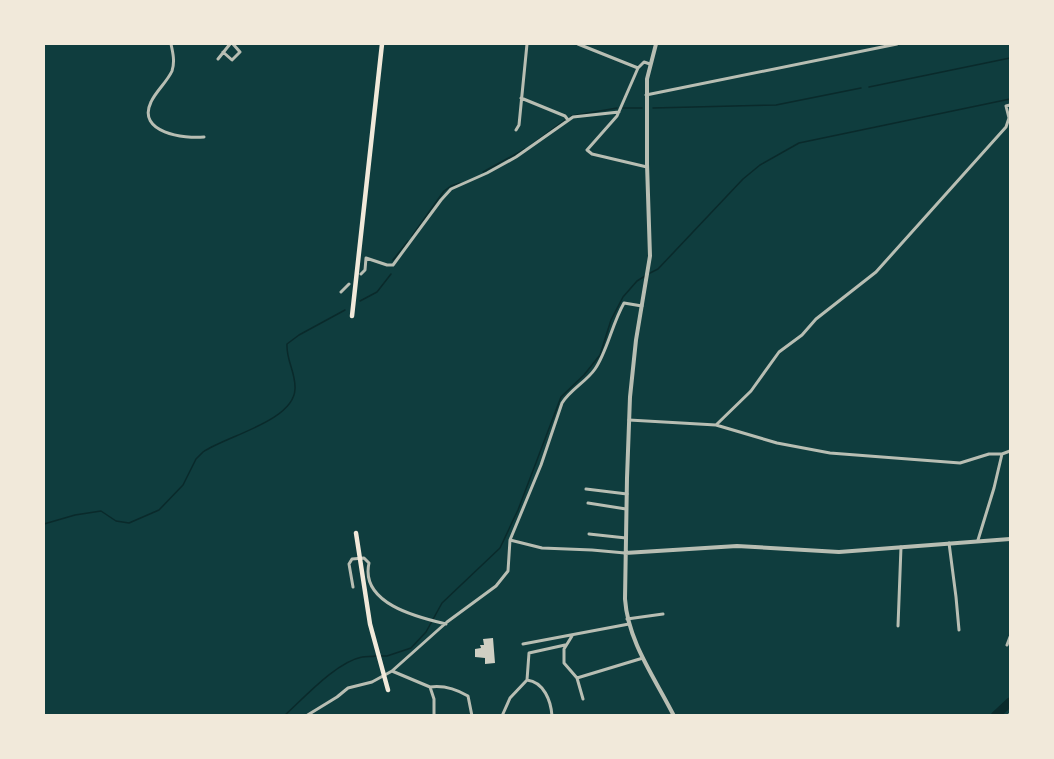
<svg xmlns="http://www.w3.org/2000/svg" width="1054" height="759" font-family="'Roboto Condensed',sans-serif">
  <style>
    .lines { fill: none; stroke-linecap: round; stroke-linejoin: round }
    .stream { stroke: #0a2a2b; stroke-width: 1.5 }
    .river { stroke: #0a2a2b; stroke-width: 9 }
    .building { fill: #cfcfc3 }
    .minor { stroke: #b8beb3; stroke-width: 3 }
    .tertiary { stroke: #b8beb3; stroke-width: 4 }
    .trunk { stroke: #f1e9da; stroke-width: 4.5 }
  </style>
  <rect width="100%" height="100%" fill="#0f3d3e"/>
  <g class="lines">
    <path class="stream" d="M869,87l141,-29
      M623,108h19
      M653,108l123,-3 85,-17
      M571,116l46,-8
      M531,145l34,-25
      M483,172l42,-23
      M412,236l32,-45 7,-5 9,-3
      M393,260l15,-19
      M650,273l8,-4 85,-90 17,-14 39,-22 211,-44
      M360,301l17,-9 14,-18
      M44,524l31,-9 26,-4 15,10 13,2 30,-13 24,-25 13,-26 7,-7c23,-16 91,-31 92,-63 1,-16 -9,-29 -8,-45l12,-9 46,-25
      M381,656h6l24,-8 15,-16 16,-29 58,-55 18,-38 43,-113 23,-22 16,-20 11,-35 12,-23 14,-16 8,-5
      M284,716c19,-17 52,-54 78,-59 4,-1 10,0 14,-1"/>
    <path class="river" d="M995,716l15,-14"/>
  </g>
  <path class="building" d="M493,638l2,25 -10,1v-6l-10,-1v-8l6,-1 -1,-3h4l-1,-6z"/>
  <g class="lines">
    <path class="minor" d="M171,44c2,9 4,18 1,27 -5,11 -16,20 -21,31 -15,31 34,37 53,35
      M578,44l60,24
      M223,52l9,8 8,-8 -7,-8
      M218,59l12,-15
      M646,95l251,-51
      M521,98l44,18 3,4
      M516,130l3,-5 8,-81
      M647,167l-55,-13 -5,-4 30,-34 21,-48 6,-6 6,2
      M361,274l4,-4 1,-12 21,7h6l48,-65 10,-11 36,-16 29,-16 57,-40 46,-5
      M341,292l8,-8
      M629,420l87,5 61,18 53,10 130,10 29,-9h13l8,-3
      M716,425l35,-34 28,-39 23,-17 14,-16 60,-47 130,-145 3,-9 -3,-12 4,-1
      M586,489l41,5
      M588,503l38,6
      M589,534l37,4
      M510,540l32,8 50,2 33,3
      M978,540l16,-52 8,-34
      M949,543l7,54 3,33
      M353,587l-4,-23 3,-5 12,-1 5,5c-9,40 47,54 77,61
      M627,619l36,-5
      M898,626l3,-79
      M572,636l-8,13v14l13,15 6,21
      M523,644l106,-20
      M1007,645l3,-8
      M392,671l38,16 4,12v17
      M577,678l66,-20
      M527,680c17,2 24,21 25,36
      M430,687c14,-2 26,2 38,9l4,20
      M306,716l31,-19 11,-9 24,-6 20,-11 55,-49 49,-36 12,-15 2,-31 31,-75 21,-62c9,-14 24,-21 33,-34 12,-17 17,-45 29,-66l18,3
      M502,716l8,-18 17,-18 2,-27 36,-8
      M1008,716l2,-2"/>
    <path class="tertiary" d="M656,44l-9,35v85l3,92 -14,84 -6,57 -3,81 -2,121c3,43 30,79 49,117
      M625,553l112,-7 102,6 171,-13"/>
    <path class="trunk" d="M352,316l30,-272
      M356,533l14,91 18,66"/>
  </g>
  <rect width="1054" height="759" fill="none" stroke="#f1e9da" stroke-width="90"/>
</svg>
